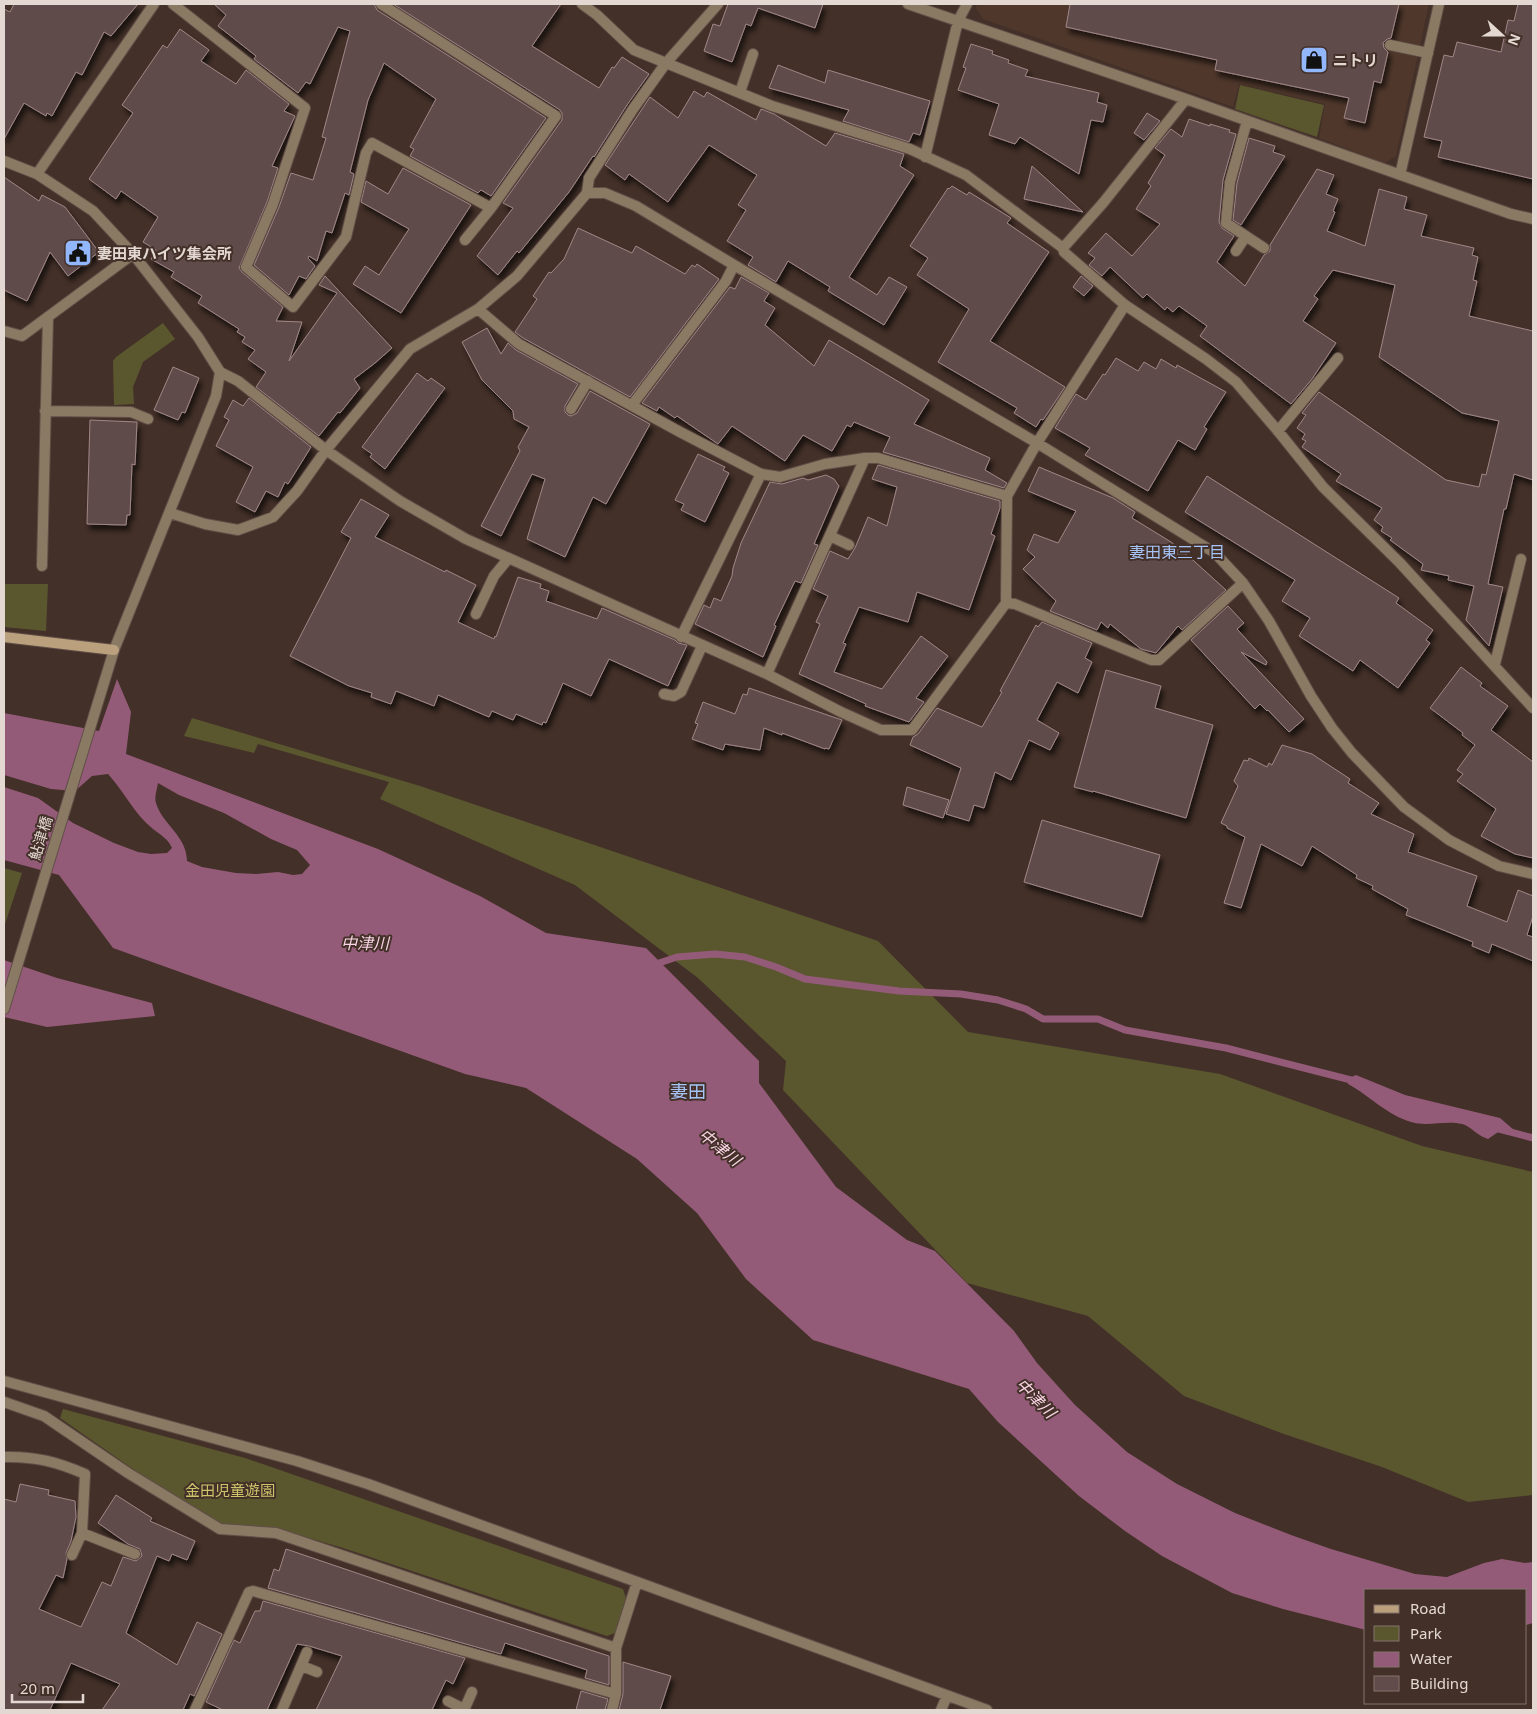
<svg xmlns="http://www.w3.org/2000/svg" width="1537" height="1714" font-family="'Noto Sans','Noto Sans JP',sans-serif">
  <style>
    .built { fill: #4f372b }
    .green { fill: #5a572f }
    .water { fill: #945b78; fill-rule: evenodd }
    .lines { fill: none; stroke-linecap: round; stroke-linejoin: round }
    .stream { stroke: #945b78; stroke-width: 7 }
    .building { fill: #614b4b; stroke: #a08787; filter: url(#shadow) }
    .lane-casing { stroke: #604e47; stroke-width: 12 }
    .street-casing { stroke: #604e47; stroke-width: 12 }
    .secondary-casing { stroke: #604e47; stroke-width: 12 }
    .lane { stroke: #8a7a64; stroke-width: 10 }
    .street { stroke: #8a7a64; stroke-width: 10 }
    .secondary { stroke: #baa07d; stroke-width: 10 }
    .labels { text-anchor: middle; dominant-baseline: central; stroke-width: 4; stroke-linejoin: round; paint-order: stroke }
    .poi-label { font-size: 15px; font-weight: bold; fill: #e4d8d3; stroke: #433028; text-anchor: start }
    .street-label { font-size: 15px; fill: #e4d8d3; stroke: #433028 }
    .park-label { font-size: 15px; fill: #cdc56a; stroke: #433028 }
    .neighbourhood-label { font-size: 16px; fill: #a7c4f8; stroke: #433028 }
    .water-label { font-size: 16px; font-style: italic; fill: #f8d4e4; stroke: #433028 }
    .quarter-label { font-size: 18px; fill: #a7c4f8; stroke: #433028 }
  </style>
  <defs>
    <filter id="shadow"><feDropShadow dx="3" dy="5.5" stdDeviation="2.5" flood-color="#0009"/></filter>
  </defs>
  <rect width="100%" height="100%" fill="#433028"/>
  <path class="built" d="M977,4h452l-33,152 -11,7 -66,-25 6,-34 -86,-20 -6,23 -250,-88 -7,-11z"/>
  <path class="green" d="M1240,85l84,20 -7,32 -82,-28z
    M163,323l12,16 -32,23 -10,25 1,17 -20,1 -1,-44 3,-4z
    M4,584h44l-2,47 -42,-4z
    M192,718l228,68 458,155 90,91 252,42 202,72 111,26v323l-65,7 -86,-35 -98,-33 -100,-38 -96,-80 -121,-33 -184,-193 3,-29 -88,-83 -123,-93 -195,-86 9,-17 -131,-38 -4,9 -70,-17z
    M4,868l18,5 -18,54z
    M63,1409l182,49 378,131 3,9 -11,35 -8,3 -264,-88 -68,-20 -54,-3 -61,-37 -100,-70z"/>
  <path class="water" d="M117,679l14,33 -5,42 252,95 102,47 66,37 100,15 113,113v22l77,104 71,53 28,11 79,80 23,32 38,42 52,47 50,32 58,29 56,22 40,14 84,25 32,3 37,-14 18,-4 23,4 8,-1v61l-7,2v-35h-160v40l-83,-21 -51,-16 -70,-37 -37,-25 -46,-35 -81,-74 -29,-33 -156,-49 -67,-61 -49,-66 -60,-54 -111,-71 -61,-14 -352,-126 -54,-73 -55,-15v-73l34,11 35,25 41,20 24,9 13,2 16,-1 5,-5c-4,-9 -11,-13 -19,-19 -19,-15 -29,-38 -45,-55l-16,2 -17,15 -24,-2 -47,-14v-62l95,18zM158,783l21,12 45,18 47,26 26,11 13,15 -8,9 -9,1 -15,-3 -22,2 -20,-1 -34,-6 -15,-6c0,-25 -25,-37 -31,-58 -2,-5 1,-14 2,-20z
    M4,960l53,18 95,25 3,13 -108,11 -43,-10z
    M1356,1075l49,20 95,23 14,12h-13l-13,9c-3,-1 -7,-3 -10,-5 -6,-4 -9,-8 -16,-10 -16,-4 -34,3 -51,-2 -24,-7 -41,-26 -63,-38l-1,-5z"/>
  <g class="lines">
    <path class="stream" d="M653,965l24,-8 38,-3 30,3 31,10 29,12 94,12 62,3 37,6 28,9 17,10h55l27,11 101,18 125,32 5,2
      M1495,1128l38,10"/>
  </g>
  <path class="building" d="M14,4h124l-27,32 -7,-4 -22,43 -6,-3 -24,44 -5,-3 -1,3 -22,-13 -20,36v-130l6,3z
    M214,4h160l3,6 169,108 -55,78 -10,-6 -3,3 -68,-37 4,-7 -4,-2 26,-48 -52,-36 -16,37 -18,72 4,2 -5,21 -4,-2 -13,40 -6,-2 -9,30 -8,-5 -1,2 7,8 -9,13 -7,-3 -10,19 -35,-30 25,-58 12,-34 22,7 13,-42 -4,-1 28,-106 -12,-4 -28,57 -4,-2 -8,11 -44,-34 2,-3 -38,-30 8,-11z
    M393,4h168l-29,42 67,42 13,-21 2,1 8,-11 27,17 -22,31 -33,52 -1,-1 -24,36 -50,61 -2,-2 -19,24 -21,-19 36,-48 -10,-5 59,-83v-7l-2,-3z
    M728,4h95l-8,24 -57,-20 -7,18 -5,-2 -14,38 -28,-11 9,-27 7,2z
    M1070,4h329l-8,34 -4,1 -4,4 1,5 4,4 -7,31 -7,-2 -9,42 -21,-5 5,-20 -134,-28 2,-10 -151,-33z
    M1518,4h15v175l-95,-22 4,-16 -18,-4 20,-82 9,2 4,-15 44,10 7,-32 6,1z
    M180,29l29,21 -8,11 35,23 10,-14 43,34 -5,7 11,5 -23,50 6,2 -11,34 -28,66 3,4 41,35 -7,14 26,1 -13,39 48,-68 -18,-8 6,-9 67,72 -17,15 -21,16 6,9 -20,25 -2,-1 -19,24 -63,-49 10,-15 -18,-13 7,-9 -13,-8 3,-5 -8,-5 2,-3 -41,-26 4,-7 -31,-19 3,-5 -23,-13 5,-9 -13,-8 15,-25 -37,-26 -5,8 -27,-20 44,-66 -11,-8 41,-60 4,3z
    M971,44l22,7 -1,3 17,6 -1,3 20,7 -3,6 74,17 -2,9 10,3 -4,17 -12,-2 -12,54 -59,-37 -5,7 -26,-9 10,-31 -41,-14 8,-22 -3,-1z
    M778,65l47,18 3,-13 102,31 -10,34 -7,-2 -4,9 -66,-21 6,-11 -80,-22z
    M694,91l10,6 3,-5 49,28 5,-11 13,5 52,32 9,-13 69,21 -4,12 14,9 -65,102 28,18 12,-18 18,10 -23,38 -56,-34 2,-4 -42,-26 -12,21 -28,-17 5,-8 -26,-16 19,-31 -8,-5 19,-30 -48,-30 -41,57 -39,-28 -4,6 -20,-15 45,-68 28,21z
    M1147,113l13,8 -16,19 -10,-7z
    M1189,119l21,7v-2l20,6 -1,2 7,2 -13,46 -4,42 3,6 12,8 -17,26 28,24 19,-31 6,-4v-6l47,-76 17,6 -8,19 12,5 -5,12 2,1 -8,19 38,15 14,-57 28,8 -3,12 23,6 -6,21 53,12 -2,7 6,2 -5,23 4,1 -8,35 64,15v149l-19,-6 -8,35h-2l-16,75 15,3 -14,59 -23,-26 8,-34 -26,-6 1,-4 -28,-6 2,-6 -33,-24 2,-2 -11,-7 2,-4 -9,-7 8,-12 -46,-27 5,-7 -39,-27 4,-6 -4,-2 3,-5 -8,-6 9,-13 -4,-2 17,-21 127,88 33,7 3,-13 4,1 13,-54 -37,-8 -83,-56 16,-72 -62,-15 -19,26 4,3 -15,22 33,22 -24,36 -21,25 -91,-68 7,-10 -28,-20 -6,6 -6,-5 -2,3 -18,-16 -4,4 -33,-31 -8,9 -13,-11 6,-7 -7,-5 18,-20 26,23 28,-32 -24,-15 15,-23 -3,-3 17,-28 -10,-7 16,-19 11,8z
    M1249,138l26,8 -2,6 12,4 -44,69 -8,-5 4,-37z
    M1032,166l51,46 -59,-13z
    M403,168l68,37 -70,108 -48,-29 12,-18 14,9 30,-46 -48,-27 5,-21 22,13z
    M4,177l35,24 3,-6 23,12 34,45 -31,24 -18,-24 -23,49 -23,-11z
    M952,186l15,9 2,-3 42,26 -4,5 42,29 -59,89 75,46 -22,33 -2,-1 -5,8 -22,-14 3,-5 -79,-46 31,-53 -52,-34 11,-17 -18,-12 38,-58 1,1z
    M578,228l54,25 4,-7 49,28 7,-9 3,2 2,-3 22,15 -89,118 -107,-59 -8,-6 22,-33 -4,-3 16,-24 2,1 13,-14z
    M1081,276l12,10 -9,10 -11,-9z
    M741,277l28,16 -5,8 11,7 -10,17 49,41 15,-26 100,60 -15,24 76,34 -5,12 22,13 -3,5 -121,-36 7,-15 -36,-15 -3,5 -4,-2 -15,26 -29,-16 -18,26 -53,-35 -14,18 -41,-28 -2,2 -16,-11 -2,4 -15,-8 88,-116 5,2z
    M487,328l14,26 7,-11 8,7 62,34 -13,22v6l3,3 3,1 6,-3 13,-22 60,33 -44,80 -13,-7 -28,60 -38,-18 18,-60 -13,-5 -31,62 -20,-10 39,-75 -2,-4 11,-20 -15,-8 -1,-8 -31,-31 -20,-38z
    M1116,358l22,13 6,-9 12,7 5,-10 15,9 1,-3 49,27 -22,35 3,2 -12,21 -17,-10 -30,51 -63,-36 5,-7 -35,-20 21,-34 10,6 17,-26 2,1z
    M173,367l26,11 -14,35 -3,-1 -4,8 -24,-10z
    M417,373l11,8 3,-3 14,10 -60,81 -15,-12 2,-3 -10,-7z
    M249,398l62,49 -23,37 -3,-2 -7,15 -12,-6 -11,21 -19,-10 17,-35 -37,-21 13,-26 -5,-3 9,-17 10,6z
    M90,420l47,2 -2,43 -3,-1 -2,51h-3l-1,10 -39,-1z
    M698,454l27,13 -2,3 6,3 -24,49 -24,-12 3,-6 -9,-4z
    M878,465l122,36v7l-9,26 4,2 -26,74 -52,-18 -9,30 -49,-15 -16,36 3,1 -12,28 48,17 39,-53 27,20 -32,42 8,4 -15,20 -44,-16 1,-2 -67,-30 21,-50 -4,-2 12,-26 -15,-7 17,-38 18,8 7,-11 13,-31 19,9 10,-39 -25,-8z
    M1039,467l74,31 22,14 -3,6 39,24 23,19 32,29 -44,40 -4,-4 -22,27 -15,-4 -31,-25 -2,4 -7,-6 -4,8 -47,-19 6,-10 -33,-32 12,-12 -8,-7 7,-16 24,9 18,-32 -48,-20z
    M826,475l8,4 5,7 -25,58 4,1 -17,38 -6,-2 -21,44 2,1 -13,31 -68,-33 9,-19 6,3 4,-10 7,3 11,-25 1,-8 8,-25 29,-61 12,2 21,-6 5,2z
    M1207,476l192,122 -3,5 37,27 -7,10 4,3 -32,45 -38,-28 -7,11 -54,-35 11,-18 -28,-17 13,-21 -110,-68z
    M361,499l28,16 -14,22 70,35 1,-2 30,15 -18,37 36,17 1,-3 1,1 22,-60 23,7 -1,4 9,3 -3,10 51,18 5,-11 73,32 3,3 9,2 -19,41 -59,-27 -18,37 -28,-13 -17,40 -3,-1 -1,3 -26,-11 -3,6 -21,-9 -3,6 -51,-22 -4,11 -38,-15 -5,13 -20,-7 1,-4 -23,-7 -59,-30 61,-118 -10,-6z
    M1228,606l16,17 -7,6 30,33 -1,3 -25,-13 63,67 -15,13 -21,-22 -1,1 -7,-7 -5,5 -64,-69z
    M1042,622l50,21 -7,15 7,4 -14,31 -21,-11 -20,38 22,13 -9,17 -21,-10 -18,40 -16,-8 -11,36 -10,-3 -5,16 -23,-7 15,-46 -51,-23 3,-8 5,-3 19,-26 45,19 20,-35 -2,-1 36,-66 2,2z
    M1461,667l21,16 -2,3 28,20 -17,24 42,32v96l-18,-4 -34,-18 15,-27 -39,-28 6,-7 -6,-4 18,-25 -13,-10 1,-2 -33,-25z
    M1106,670l55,16 -6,22 58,17 -27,93 -93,-27v1l-19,-5z
    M749,688l93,32 -13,29 -4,-1v1l-43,-16v2l-18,-7 -4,22 -35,-6 -2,6 -31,-11 6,-15 -3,-1 8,-21 32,12 8,-20 4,1z
    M1282,745l30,9 38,25 -2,4 31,20 -8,11 43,20 -6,18 69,24 -10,30 40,16 11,-32 15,6v20l-6,19 6,2v24l-41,-17 -3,9 -17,-7 1,-4 -67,-27 2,-6 -36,-20 1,-3 -17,-8 1,-3 -45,-29 -10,20 -41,-22 -20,64 -17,-5 21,-66 -18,-9v-2l-6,-3 17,-37 -4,-5 10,-21 4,1 1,-3 18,9 2,-4 3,2z
    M907,787l42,13 -6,18 -40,-13z
    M1042,820l118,35 -18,62 -118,-35z
    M20,1484l29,6 -1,5 27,6 1,16 -5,24 -5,12 1,6 -4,19 -7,-3 -17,34 42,18 21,-45 9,4 12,-29 13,4 6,-5 -2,-7 -12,-5 -30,-21 18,-28 36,23 -2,3 45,20 -8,19 -15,-6 -3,7 -12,-5 -31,77 51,32 20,-43 25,12 -28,62 -4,-2 -7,16h-81l18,-26 -49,-21 -21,47h-46v-211l12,3z
    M286,1549l156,53 167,54v29l-24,-7 2,-8 -82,-27 -4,11 -233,-66 6,-19 5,2z
    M263,1601l202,57 -12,26 -7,-4 -14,30h-116l26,-54 -33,-10 -12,-2 -30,66h-44l-17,-8 28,-62 6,3 15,-32h5z
    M623,1662l48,14 -11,34h-41l4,-16z
    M581,1691l27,8 -3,11h-29z"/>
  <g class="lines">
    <defs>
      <path id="lane" d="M1390,45l38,8
        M740,92l13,-38
        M587,193l2,-15 44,-69 33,-46 52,-59
        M1063,248l1,4 61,53 81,54 30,23 42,49
        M571,409l17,-28
        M45,411l86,1 17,7
        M42,566l6,-249
        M476,614l18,-38 14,-17
        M681,637l80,-163 19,3 45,-13 40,-6h13l129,38
        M664,694l10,2 7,-4 21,-46"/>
      <path id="street" d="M173,4l132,104 -32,96 -27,63 47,40 53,-70 20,-84 6,-10 119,65 65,-92 -175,-112
        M582,4l15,11 37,35 138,56 138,43 56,26 97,73 40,-45 83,-104
        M908,4l278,95 325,115 22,5
        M1247,121l-17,61 -4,41 38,25
        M925,157l33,-136 9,-17
        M4,161l33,13 56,37 40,43 65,83 22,35 -4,24 -102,254 -110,359
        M37,174l117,-170
        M1400,175l39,-171
        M465,240l26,-32
        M1236,251l10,-15
        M478,309l41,35 161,88 81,42
        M4,331l18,5 111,-82
        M1338,358l-60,73 45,56 77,76 133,145
        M220,372l18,9 88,69 74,51 66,38 301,135 74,38 40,18h31l94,-127 9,1 136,56h8l84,-77
        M632,405l94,-124 8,-16
        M170,513l35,11 33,6 35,-13 24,-26 29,-41 84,-101 68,-40 39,-33 70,-83h18l31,13 98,59 303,178 178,110 28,30 26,38 42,75 21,32 20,25 52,54 45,33 50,26 34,8
        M830,536l19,9
        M1006,603l1,-107 30,-53 88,-138
        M1495,664l26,-105
        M767,674l98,-216
        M4,1381l293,80 71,23 269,98 350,128
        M4,1402l40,14 84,57 92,56 56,4 340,115 21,-66
        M4,1457c31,-1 53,5 81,17l-3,59 53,21
        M72,1555l10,-22
        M616,1648v46
        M302,1666l15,6
        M448,1701l16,8
        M195,1710l54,-118 4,-1 363,103 -4,16
        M282,1710l25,-58
        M464,1710l8,-18
        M941,1710l6,-14"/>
      <path id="secondary" d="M4,637l110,13"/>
    </defs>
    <use href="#lane" class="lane-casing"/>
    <use href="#street" class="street-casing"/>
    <use href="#secondary" class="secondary-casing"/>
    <use href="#lane" class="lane"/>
    <use href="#street" class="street"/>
    <use href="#secondary" class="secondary"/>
  </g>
  <defs>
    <symbol id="shop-square" viewBox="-11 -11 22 22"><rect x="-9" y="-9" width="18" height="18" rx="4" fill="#92b7fd" stroke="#433028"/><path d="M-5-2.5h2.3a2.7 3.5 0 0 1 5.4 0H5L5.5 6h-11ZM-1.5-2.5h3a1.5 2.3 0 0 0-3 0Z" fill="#111"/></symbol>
    <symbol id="civic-square" viewBox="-11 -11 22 22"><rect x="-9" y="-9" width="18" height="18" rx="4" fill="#92b7fd" stroke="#433028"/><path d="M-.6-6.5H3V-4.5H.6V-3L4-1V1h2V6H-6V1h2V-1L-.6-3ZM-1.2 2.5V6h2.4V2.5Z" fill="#111"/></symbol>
  </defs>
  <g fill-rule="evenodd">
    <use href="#shop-square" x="1298" y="44" width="32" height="32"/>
    <use href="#civic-square" x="62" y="237" width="32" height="32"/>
  </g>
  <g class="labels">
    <g class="poi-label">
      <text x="1333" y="60">ニトリ</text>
      <text x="97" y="253">妻田東ハイツ集会所</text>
    </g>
    <g class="street-label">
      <text transform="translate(40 838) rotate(-73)">鮎津橋</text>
    </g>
    <g class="park-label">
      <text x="230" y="1490">金田児童遊園</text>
    </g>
    <g class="neighbourhood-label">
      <text x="1177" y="552">妻田東三丁目</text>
    </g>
    <g class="water-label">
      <text x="365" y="943">中津川</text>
      <text transform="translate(720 1147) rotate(39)">中津川</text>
      <text transform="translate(1036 1398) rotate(45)">中津川</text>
    </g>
    <g class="quarter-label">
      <text x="688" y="1091">妻田</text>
    </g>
  </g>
  <rect width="1537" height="1714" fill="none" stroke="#e4d8d3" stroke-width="10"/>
  <rect x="1364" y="1589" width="162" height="115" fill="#433028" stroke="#83736c"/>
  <rect x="1374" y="1605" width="25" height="8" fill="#baa07d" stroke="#83736c"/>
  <text x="1410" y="1614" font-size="15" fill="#e4d8d3">Road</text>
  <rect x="1374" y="1626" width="25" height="15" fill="#5a572f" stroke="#83736c"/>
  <text x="1410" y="1639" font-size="15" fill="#e4d8d3">Park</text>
  <rect x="1374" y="1652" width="25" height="15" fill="#945b78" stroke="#83736c"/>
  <text x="1410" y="1664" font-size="15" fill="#e4d8d3">Water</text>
  <rect x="1374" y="1676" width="25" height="15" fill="#614b4b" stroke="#83736c"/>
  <text x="1410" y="1689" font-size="15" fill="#e4d8d3">Building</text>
  <g transform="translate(1502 35) rotate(111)" stroke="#433028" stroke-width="4" paint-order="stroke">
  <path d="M0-4L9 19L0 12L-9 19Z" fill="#e4d8d3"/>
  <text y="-8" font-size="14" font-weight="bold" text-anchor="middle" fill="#e4d8d3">N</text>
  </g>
  <path d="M12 1694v8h71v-8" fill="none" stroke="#e4d8d3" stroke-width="2.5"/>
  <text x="20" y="1694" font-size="15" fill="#e4d8d3" stroke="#433028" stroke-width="4" paint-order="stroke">20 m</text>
</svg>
